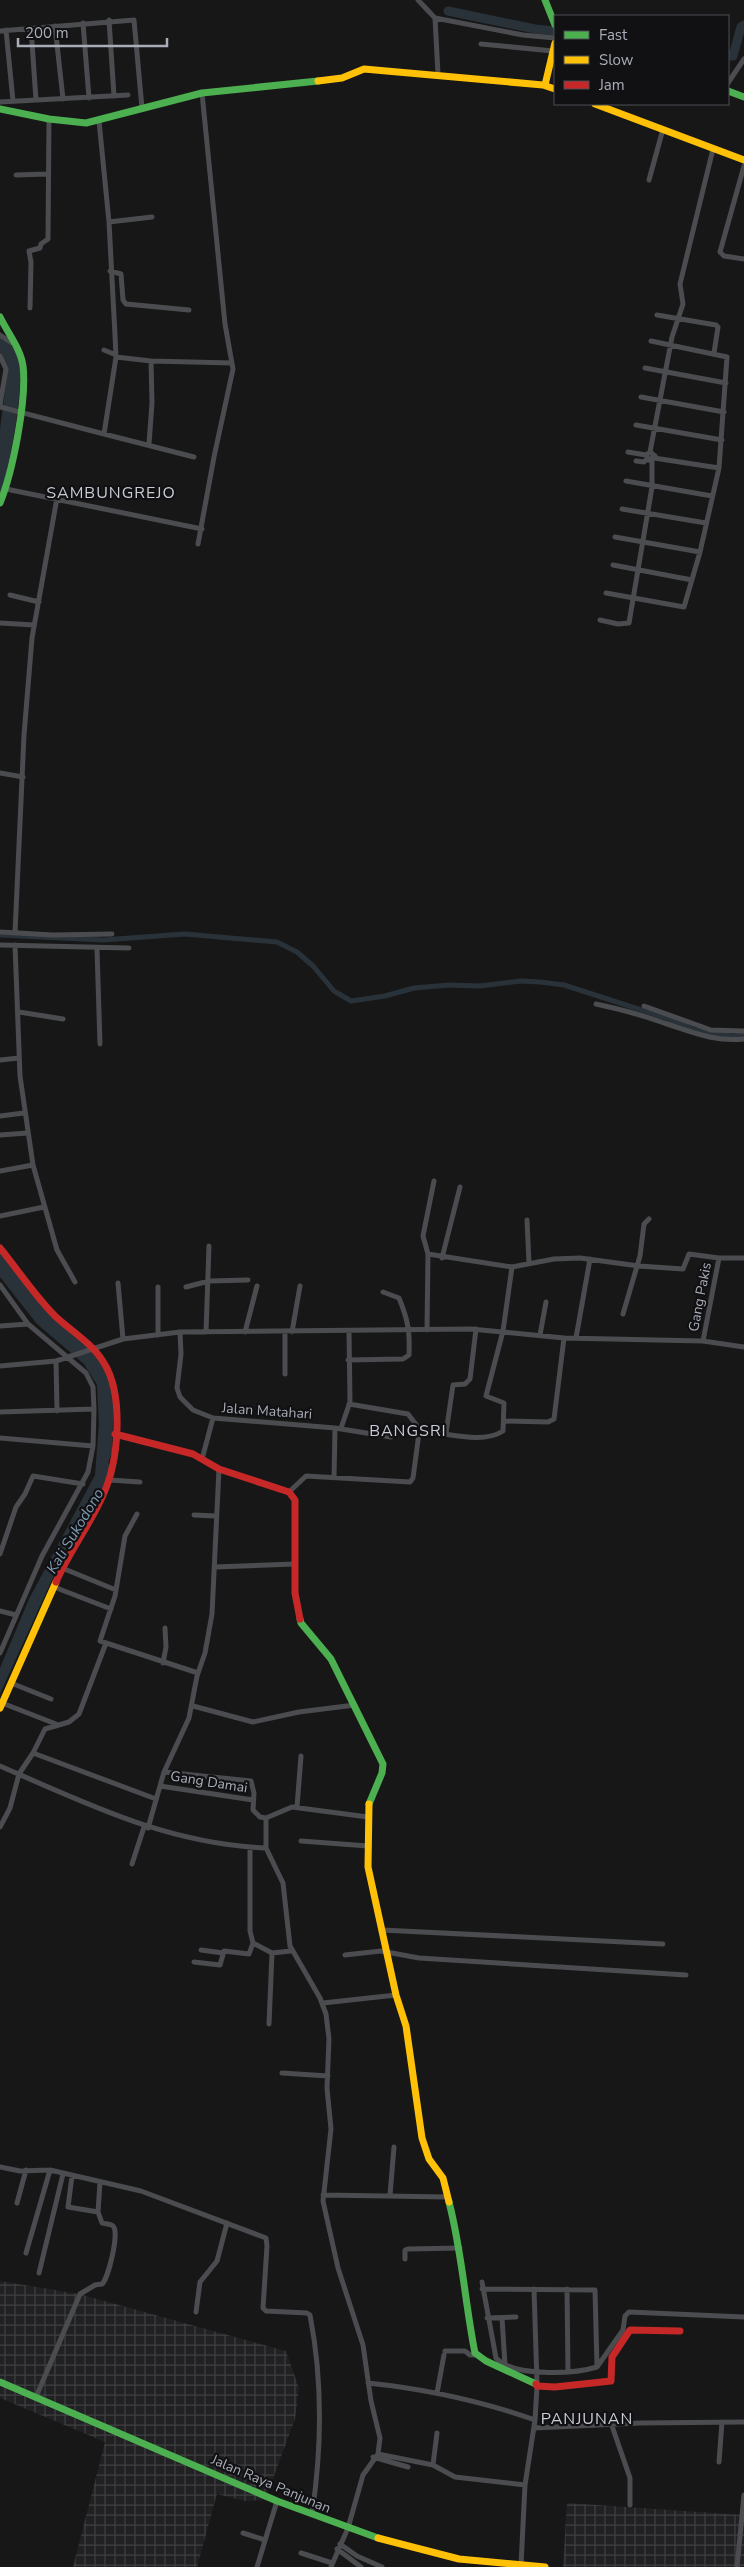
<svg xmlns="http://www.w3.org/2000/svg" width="744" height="2567" font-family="'Nunito Sans',sans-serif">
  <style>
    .industrial { fill: url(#industrial-grid) }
    .water { fill: #2a3239 }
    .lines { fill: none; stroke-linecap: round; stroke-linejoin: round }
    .canal { stroke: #2a3239; stroke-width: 5 }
    .river { stroke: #2a3239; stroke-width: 9 }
    .street { stroke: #4b4c50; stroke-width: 5 }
    .fast { stroke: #4caf50; stroke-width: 7 }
    .slow { stroke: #ffc107; stroke-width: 7 }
    .jam { stroke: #c62828; stroke-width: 7 }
    .labels { text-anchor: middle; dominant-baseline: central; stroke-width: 4.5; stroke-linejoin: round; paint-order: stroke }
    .street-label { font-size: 14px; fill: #a8adb8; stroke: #111113 }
    .water-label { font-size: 15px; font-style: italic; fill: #7f9bb3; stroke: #111113 }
    .quarter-label { font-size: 16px; letter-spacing: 1px; fill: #c9ccd4; stroke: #111113 }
  </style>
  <defs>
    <pattern id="industrial-grid" width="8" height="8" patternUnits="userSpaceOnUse" patternTransform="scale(1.25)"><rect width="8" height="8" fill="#212123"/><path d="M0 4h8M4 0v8" fill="none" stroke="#3e3f41"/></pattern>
  </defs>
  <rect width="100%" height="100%" fill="#171717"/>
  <path class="industrial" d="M0,2281l79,13 207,57 13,37 -4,31 -30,81 -20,1 -28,-7 -20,73h-124l32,-125 -105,-44z
    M567,2503l177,12v52h-181z"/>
  <path class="water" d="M0,336c7,6 15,11 18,20 8,28 -9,112 -18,141v-68l8,-60 -8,-15z
    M0,1252l51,63 36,30 17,20 10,33 -2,53 -13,42 -29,47 -70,154v-26l29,-69 66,-124 4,-51 -2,-39 -13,-21 -47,-40 -37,-47z"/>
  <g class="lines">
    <path class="canal" d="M0,935l103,5 82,-6 92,8 20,10 16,14 21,25 17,10 34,-5 29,-8 35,-3 31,1 41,-5 19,1 24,3 105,34 26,11 37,6 12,-1"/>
    <path class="river" d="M448,11l87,18 20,2
      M728,56h5l8,-29 3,-2
      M93,1500l9,-11 4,-22"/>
    <path class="street" d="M418,0l17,18 88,17 32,3
      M435,18l3,56
      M109,20l5,76
      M83,23l6,75
      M55,26l8,73
      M31,28l5,72
      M6,30l7,71
      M0,31l134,-11 8,88
      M481,44l72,7
      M728,83l16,-24
      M0,102l128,-7
      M744,166l-24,86 4,4 20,3
      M16,175l31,-1
      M649,180l14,-51
      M109,222l43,-5
      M110,271l11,3 2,26 3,4 63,6
      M30,308l1,-46 -2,-11 11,-3 1,-4 7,-5 1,-120
      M657,315l59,10 2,2 -4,26
      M0,335l12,8
      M104,350l12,5
      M0,356l6,13 -6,36
      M116,357l35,4 81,2
      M645,368l81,15
      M641,397l83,15
      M0,407l104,27 12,-77 -1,-22 -6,-113 -10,-101
      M636,425l86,15
      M104,434l90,23
      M149,444l3,-41 -1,-42
      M628,452l18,3 3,5 6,-4 -5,-4 -4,3
      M650,452l22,-115 11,-33 -3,-20 33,-135
      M654,458l65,10
      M636,461l8,1 3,-3
      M626,481l86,15
      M6,489l196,40
      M622,509l84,14
      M615,537l85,15
      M198,544l16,-87 19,-88 -8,-45 -23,-231
      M613,565l79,15
      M606,593l78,14 16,-55 19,-84 8,-111 -76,-16
      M10,595l29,7
      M600,620l18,4 11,-1 23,-136v-27
      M0,623l34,2
      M0,773l23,4
      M0,932l53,3 59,-1
      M15,933l9,-198 8,-97 25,-140
      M0,945l129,3
      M15,945l5,131 13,89 24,85 18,32
      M97,949l3,95
      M596,1004c24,5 46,11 68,19 28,9 50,19 80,16
      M644,1006l67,24 33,1
      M19,1012l44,7
      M0,1060l19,-2
      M0,1116l24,-3
      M0,1135l28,-2
      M0,1171l33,-6
      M0,1216l44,-9
      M527,1220l2,43
      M428,1254l-5,-18 11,-55
      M442,1258l18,-71
      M118,1283l5,56
      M0,1285l28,39 58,49 7,14 1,22 -1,37 -5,26 -46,84 -42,97
      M186,1287l23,-6 39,-1
      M623,1314l17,-58 4,-32 5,-5
      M0,1326l28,-2
      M427,1330l1,-76 84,13 42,-8 26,-1 59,8 44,3 6,-15 30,4h25
      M180,1332l1,22 -4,34 3,9 13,13 20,8 122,10 56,9
      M206,1332l3,-86
      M245,1332l12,-46
      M285,1332v42
      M292,1332l8,-46
      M158,1335v-48
      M540,1335l6,-33
      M576,1338l14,-79
      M703,1341l16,-83
      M348,1360l55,-1 6,-4c1,-24 -1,-35 -10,-57l-16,-6
      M56,1361l1,50
      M0,1366l56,-5 67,-22 57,-7 291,-3 93,9 139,3 41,6
      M349,1404l59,10 13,17
      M0,1412l94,-3
      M504,1421l44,1 6,-3 10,-81
      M341,1428l9,-26 -1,-71
      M446,1433l7,-48 12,-1 5,-5 6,-50
      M0,1438l93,8
      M202,1459l11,-41
      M334,1478l1,-50
      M109,1480l31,2
      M289,1492l17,-16 104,6 3,-4 6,-45 2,-2c24,1 61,14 82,0l1,-28 -18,-7 17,-65 9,-64
      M137,1514l-12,22 -10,60 -15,45 98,32
      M194,1515l22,1
      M0,1554l16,-47 9,-13 8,-18 50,8
      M214,1567l81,-3
      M62,1568l54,22
      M54,1587l57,22
      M0,1611l16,4
      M163,1663l3,-16 -1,-19
      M11,1683l40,16
      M2,1703l54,21
      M193,1706l60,16 46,-10 56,-7
      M33,1753l123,46
      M0,1766c88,38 167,78 266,82
      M164,1772l87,9 3,12 -1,17 7,7 6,1 26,-11 76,10
      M160,1786l93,14
      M297,1807l4,-51
      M266,1818v30l17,35 7,63 30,52 6,16 3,25 -2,49 4,41 -8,72 15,67 25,77 8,56 9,37 -2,16 -15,21 -15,53 -17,39
      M0,1827l10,-19 9,-34 14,-21 12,-24 24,-7 10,-8 27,-71
      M148,1828l16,-56 25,-54 8,-42 8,-23 7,-39 7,-145
      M301,1841l67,5
      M250,1847v84l3,12 19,10 19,-2
      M132,1864l12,-37
      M382,1930l281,14
      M201,1950l22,3
      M345,1955l36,-4 38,7 267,17
      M194,1962l26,3 4,-14 25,3 4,-11
      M323,2003l73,-8
      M269,2024l3,-71
      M282,2073l46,3
      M0,2167l20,4 30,-1 91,21 125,47 1,8 -4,62 3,3 41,2 3,2c13,67 12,132 2,199
      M72,2176l-4,31 30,5
      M323,2195l124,2
      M390,2195l4,-48
      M17,2203l9,-33
      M26,2253l24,-83
      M405,2259v-9l3,-1 52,-1
      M39,2273l24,-99
      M482,2282l14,76c17,19 78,16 101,9l26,-37 2,-14 4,-4 115,5
      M482,2289l113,1 2,77
      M534,2289l3,95
      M567,2289l1,83
      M196,2312l4,-30 17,-21 10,-38
      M487,2318l29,-1
      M502,2318l3,47
      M445,2351h20l5,4h7
      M368,2383c58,6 113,18 167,37
      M437,2393l7,-38
      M36,2397l44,-103 15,-9 7,-1c6,-5 18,-52 11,-58 -2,-2 -8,-2 -11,-3l-4,-11 2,-30
      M611,2423l19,55v27
      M534,2428l106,-5 104,-1
      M378,2454l55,11 22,12 70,8
      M373,2457l35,10
      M719,2462l3,-40
      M433,2465l4,-32
      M243,2533l22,7
      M340,2544l17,12 25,11
      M337,2549l24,18
      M301,2553l31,10
      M521,2565l4,-80 10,-65 2,-34
      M257,2567l20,-66
      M737,2567l7,-72"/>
    <path class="fast" d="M545,0l10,25
      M728,91l16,6
      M0,109l49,10 37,4 116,-30 116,-12
      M0,317c7,15 21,32 23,49 4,33 -10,105 -23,137
      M300,1619l1,4 30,36 52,105 -1,9 -13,31
      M449,2202c13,50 16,101 26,151l11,8 50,23
      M0,2382l277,119 101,37"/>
    <path class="slow" d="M318,81l24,-3 22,-9 179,16 12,4
      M545,85l10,-42
      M595,104l149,56
      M0,1708l56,-126
      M369,1804l-1,63 28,128 10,31 16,112 7,21 14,19 6,24
      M378,2538l81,21 86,8"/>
    <path class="jam" d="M0,1248c18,22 35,48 55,68 16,15 37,27 49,47 20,32 15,98 -1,132 -13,30 -34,57 -47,87
      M115,1434l78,20 26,15 70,23 6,8v93l5,26
      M536,2384l1,2 18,1 56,-6 1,-24 18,-27 50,1"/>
  </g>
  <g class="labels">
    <g class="street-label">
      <text transform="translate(700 1297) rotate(-79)">Gang Pakis</text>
      <text transform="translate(267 1411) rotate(4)">Jalan Matahari</text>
      <text transform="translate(209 1782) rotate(9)">Gang Damai</text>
      <text transform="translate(271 2484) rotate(23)">Jalan Raya Panjunan</text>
    </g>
    <g class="water-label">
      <text transform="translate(75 1531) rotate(-59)">Kali Sukodono</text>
    </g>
    <g class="quarter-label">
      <text x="111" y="493">SAMBUNGREJO</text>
      <text x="408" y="1431">BANGSRI</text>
      <text x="587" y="2419">PANJUNAN</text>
    </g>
  </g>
  <rect x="554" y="15" width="175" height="90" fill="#111113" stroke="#4d4f55"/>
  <rect x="564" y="31" width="25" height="8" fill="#4caf50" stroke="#4d4f55"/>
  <text x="599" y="40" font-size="15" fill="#a8adb8">Fast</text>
  <rect x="564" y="56" width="25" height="8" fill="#ffc107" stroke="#4d4f55"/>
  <text x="599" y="65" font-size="15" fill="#a8adb8">Slow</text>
  <rect x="564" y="81" width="25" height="8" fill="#c62828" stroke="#4d4f55"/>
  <text x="599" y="90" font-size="15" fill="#a8adb8">Jam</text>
  <path d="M18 38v8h149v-8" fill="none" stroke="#a8adb8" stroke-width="2.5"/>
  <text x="25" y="38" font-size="15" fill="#a8adb8" stroke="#111113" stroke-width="4" paint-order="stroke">200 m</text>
</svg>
